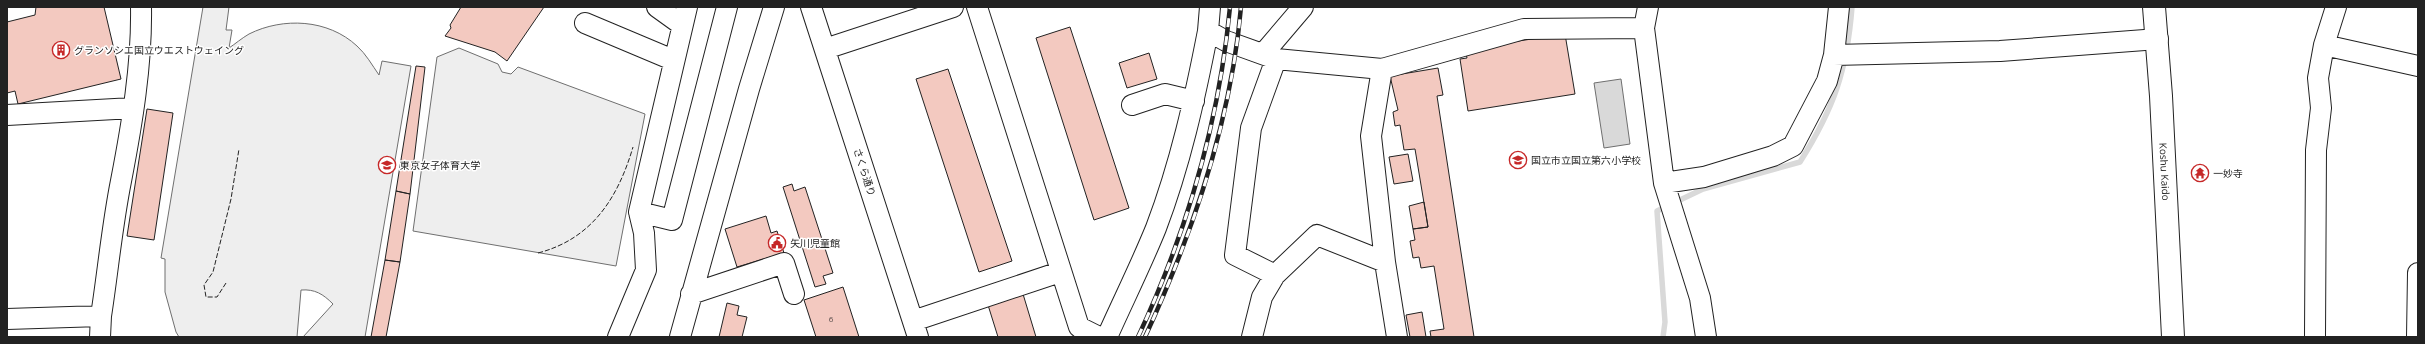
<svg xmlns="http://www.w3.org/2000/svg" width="2425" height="344" font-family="'Open Sans','Noto Sans JP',sans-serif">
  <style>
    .green { fill: #eee; stroke: #6f6f6f }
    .water { fill: #d9d9d9; stroke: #6f6f6f }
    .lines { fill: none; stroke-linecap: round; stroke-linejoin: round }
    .stream { stroke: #d9d9d9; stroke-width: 5.5 }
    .building { fill: #f3c9c0; stroke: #222 }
    .minor-casing { stroke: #222; stroke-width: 22 }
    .major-casing { stroke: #222; stroke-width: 24 }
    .minor { stroke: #fff; stroke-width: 20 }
    .major { stroke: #fff; stroke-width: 22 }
    .rail-casing { stroke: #222; stroke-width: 4.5 }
    .rail { stroke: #fff; stroke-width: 3; stroke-dasharray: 9; stroke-linecap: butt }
    .fence { stroke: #222; stroke-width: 1; stroke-dasharray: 5 2; stroke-linecap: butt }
    .labels { text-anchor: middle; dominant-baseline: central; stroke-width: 3; stroke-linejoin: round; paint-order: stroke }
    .number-label { font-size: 8px; fill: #564c4a }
    .poi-label { font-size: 10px; fill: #222; stroke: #fff; text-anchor: start }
    .street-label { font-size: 10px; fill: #222; stroke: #fff }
  </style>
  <rect width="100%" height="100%" fill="#fff"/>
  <path class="green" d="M203,7h26l-3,23h6l-3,18c6,-4 13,-10 20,-14 34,-17 79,-15 108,12 9,8 15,19 22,29l3,-14 29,5 -46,271h-62l30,-33c-10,-10 -18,-15 -32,-14l-4,47h-118l-3,-5 -11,-40v-33l-4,-1z
    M459,48l39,16 4,8 9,2 7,-7 127,47 -29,152 -203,-35 24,-174z"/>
  <path class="water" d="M1621,79l9,65 -26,4 -10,-65z"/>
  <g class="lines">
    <path class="stream" d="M1663,337l2,-15 -8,-111 46,-22 97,-27c34,-54 47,-91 52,-155"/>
  </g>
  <path class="building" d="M36,7h68l17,72 -103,25 -3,-13 -8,2v-71l28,-7z
    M461,7h83l-37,54 -12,-9 -50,-16 6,-8 -1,-3z
    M1070,27l59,181 -35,12 -58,-182z
    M1565,34l10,60 -107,17 -8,-52 7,-1 -2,-9z
    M1149,53l8,26 -30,9 -8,-25z
    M416,66l9,1 -15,127 -14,-3z
    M1438,68l5,27 -6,1 37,241h-43l-1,-6 14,-2 -10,-63 -13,2 -2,-11 -6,1 -3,-17 5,-1 -2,-11 15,-2 -13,-78 -11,1 -4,-25 -5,1 -2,-14 5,-2 -8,-34z
    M948,69l64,192 -33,11 -63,-193z
    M147,109l26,4 -19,127 -27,-4z
    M1408,154l5,27 -19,3 -5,-27z
    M792,184l2,7 11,-4 28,86 -10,3 3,8 -11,3 -32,-100z
    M396,191l14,3 -10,68 -15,-2z
    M1424,202l4,25 -15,2 -4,-23z
    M766,216l5,17 6,-2 7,22 -47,14 -12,-38z
    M385,260l15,2 -14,75h-15z
    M843,287l16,50h-43l-12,-37z
    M1023,294l13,43h-38l-10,-32z
    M727,303l12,3 -2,9 10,2 -5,20h-23z
    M1422,312l4,25h-16l-4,-22z"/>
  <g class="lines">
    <defs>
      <path id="minor" d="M657,7l25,18
        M811,7l107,330
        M977,7l102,320 20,10
        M585,23l88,37
        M1644,28l4,-21
        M1208,31l2,-24
        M2324,45l94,21
        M825,49l128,-42
        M1263,54l40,-47
        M1834,55l166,-4 158,-12
        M1382,69l142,-40 120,-1 20,155 36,115 6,39
        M1132,105l33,-11 29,7
        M7,115l126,-7
        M1664,183l40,-6 69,-21 20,-10 34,-65 7,-26 5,-48
        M639,212l33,8 55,-213
        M1275,275l-40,-20 16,-127 25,-69 106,10 -11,67 14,126 12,75
        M691,294l93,-31 10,31
        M7,319l94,-3
        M913,321l147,-49
        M100,337l1,-21c7,-45 11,-90 20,-135 11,-57 21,-116 20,-174
        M618,337l28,-67 -2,-37 -5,-21 48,-205
        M680,337l69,-248 25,-82
        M1107,337c16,-36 34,-72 49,-109 24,-63 39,-130 52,-197l18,10 50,18
        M1252,337l10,-40 13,-22 42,-40 68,27
        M2315,337l1,-187 5,-42 -3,-30 6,-33 12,-38
        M2417,337l1,-64"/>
      <g id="major">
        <path id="s1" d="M2154,7l7,89 12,241"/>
      </g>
    </defs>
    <use href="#minor" class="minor-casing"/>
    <use href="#major" class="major-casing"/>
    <use href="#minor" class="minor"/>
    <use href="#major" class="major"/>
    <defs>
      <path id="rail" d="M1138,337c49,-105 81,-214 92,-330
        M1145,337c48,-104 86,-215 96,-330"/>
    </defs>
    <use href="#rail" class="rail-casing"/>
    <use href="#rail" class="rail"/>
    <path class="fence" d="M538,253c54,-14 80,-55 95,-106
      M226,283l-9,14h-11l-2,-12 9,-13 18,-73 8,-50"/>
  </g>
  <defs>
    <symbol id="building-ring" viewBox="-11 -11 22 22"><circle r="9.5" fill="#fff" stroke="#c62828" stroke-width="1.5"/><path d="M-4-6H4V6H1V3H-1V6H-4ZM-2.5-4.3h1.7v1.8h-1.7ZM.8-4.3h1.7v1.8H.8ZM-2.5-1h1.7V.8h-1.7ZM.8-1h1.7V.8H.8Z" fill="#c62828"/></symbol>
    <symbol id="school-ring" viewBox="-11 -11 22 22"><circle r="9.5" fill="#fff" stroke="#c62828" stroke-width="1.5"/><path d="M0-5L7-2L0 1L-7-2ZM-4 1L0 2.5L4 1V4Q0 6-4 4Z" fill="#c62828"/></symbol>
    <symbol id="university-ring" viewBox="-11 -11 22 22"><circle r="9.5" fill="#fff" stroke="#c62828" stroke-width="1.5"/><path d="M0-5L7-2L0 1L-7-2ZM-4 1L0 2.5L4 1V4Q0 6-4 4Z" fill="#c62828"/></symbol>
    <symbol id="temple-ring" viewBox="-11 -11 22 22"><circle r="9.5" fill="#fff" stroke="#c62828" stroke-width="1.5"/><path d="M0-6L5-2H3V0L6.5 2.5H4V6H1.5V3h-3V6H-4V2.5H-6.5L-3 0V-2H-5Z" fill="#c62828"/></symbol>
    <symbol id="civic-ring" viewBox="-11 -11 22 22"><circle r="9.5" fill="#fff" stroke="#c62828" stroke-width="1.5"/><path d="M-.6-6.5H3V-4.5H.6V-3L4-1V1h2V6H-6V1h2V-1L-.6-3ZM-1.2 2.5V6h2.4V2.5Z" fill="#c62828"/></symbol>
  </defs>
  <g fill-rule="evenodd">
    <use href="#building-ring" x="51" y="40" width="20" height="20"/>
    <use href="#school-ring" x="1508" y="150" width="20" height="20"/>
    <use href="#university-ring" x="377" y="155" width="20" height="20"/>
    <use href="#temple-ring" x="2190" y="163" width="20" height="20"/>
    <use href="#civic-ring" x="767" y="233" width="20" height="20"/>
  </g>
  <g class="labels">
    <g class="number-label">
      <text x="831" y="318">6</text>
    </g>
    <g class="poi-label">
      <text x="74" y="50">グランソシエ国立ウエストウェイング</text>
      <text x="1531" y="160">国立市立国立第六小学校</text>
      <text x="400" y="165">東京女子体育大学</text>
      <text x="2213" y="173">一妙寺</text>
      <text x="790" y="243">矢川児童館</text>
    </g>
    <g class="street-label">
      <text transform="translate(865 172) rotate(72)">さくら通り</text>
      <text stroke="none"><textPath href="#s1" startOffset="165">Koshu Kaido</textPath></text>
    </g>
  </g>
  <rect width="2425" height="344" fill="none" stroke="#222222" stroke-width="16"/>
</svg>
